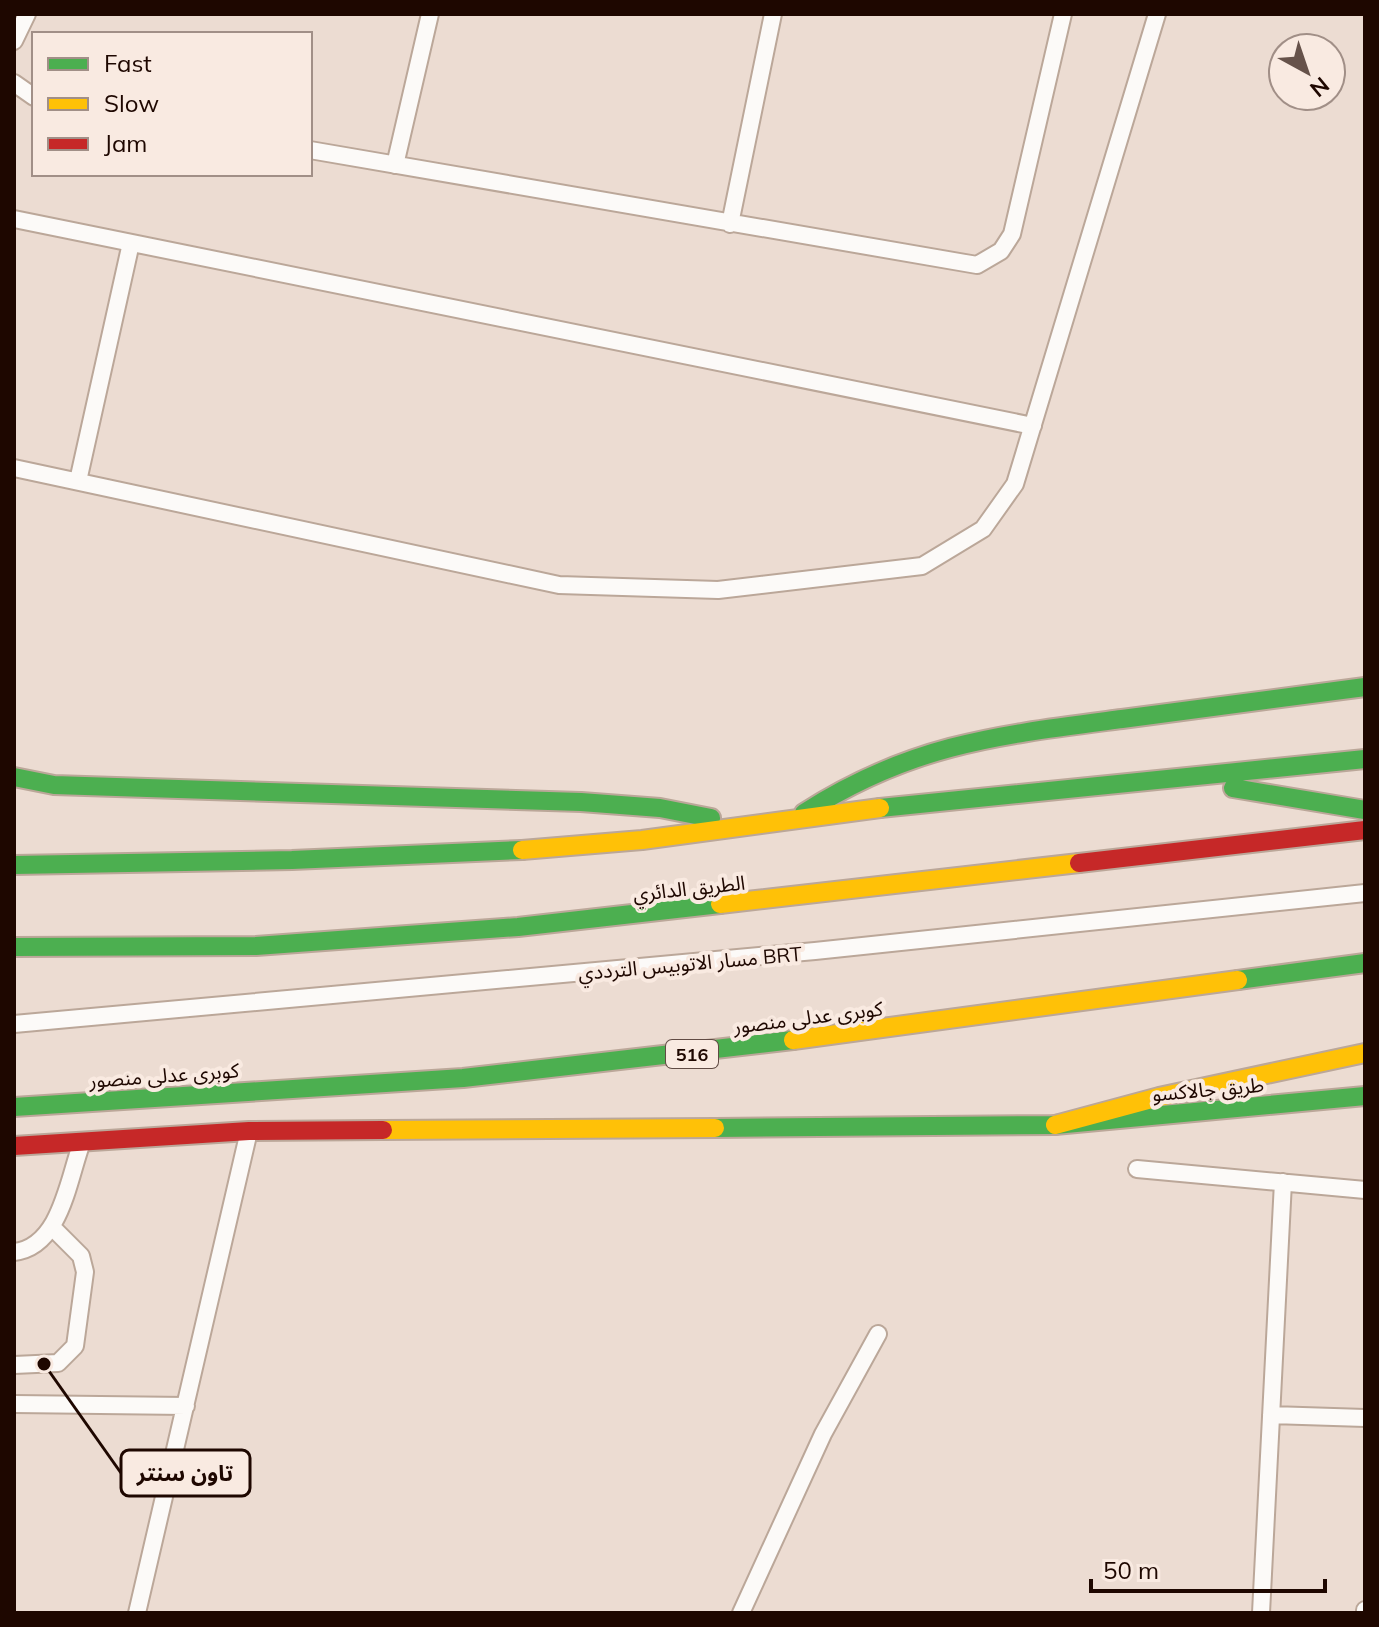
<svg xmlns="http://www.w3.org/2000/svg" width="1379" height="1627" font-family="Mulish,'Noto Sans Arabic',sans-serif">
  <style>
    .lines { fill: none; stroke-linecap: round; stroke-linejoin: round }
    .lane-casing { stroke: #bba799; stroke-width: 20 }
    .fast-casing { stroke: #bba799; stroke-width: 22 }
    .slow-casing { stroke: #bba799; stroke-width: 22 }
    .jam-casing { stroke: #bba799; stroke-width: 22 }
    .lane { stroke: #fcfaf8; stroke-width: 16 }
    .fast { stroke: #4caf50; stroke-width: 18 }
    .slow { stroke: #ffc107; stroke-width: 18 }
    .jam { stroke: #c62828; stroke-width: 18 }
    .labels { text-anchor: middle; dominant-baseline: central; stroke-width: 8; stroke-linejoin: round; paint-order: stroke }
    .shield { fill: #f9eae1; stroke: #604b44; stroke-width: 2 }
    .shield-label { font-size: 18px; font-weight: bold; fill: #1e0700 }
    .street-label { font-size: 20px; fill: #1e0700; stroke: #f9eae1 }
    .leader { fill: none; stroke: #1e0700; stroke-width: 3 }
    .callout-dot { fill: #1e0700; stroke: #f9eae1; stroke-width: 3 }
    .callout { fill: #f9eae1; stroke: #1e0700; stroke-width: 3 }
    .callout-label { font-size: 22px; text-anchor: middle; font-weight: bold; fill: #1e0700 }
  </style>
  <rect width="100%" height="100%" fill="#ecdcd2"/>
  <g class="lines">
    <defs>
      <path id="lane" d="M14,41l13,-27
        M14,83l20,14
        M310,150l667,115 24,-14 11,-17 51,-220
        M395,165l35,-151
        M14,219l1019,207
        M730,224l43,-210
        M14,468l545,117 159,5 204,-24 61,-37 32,-45 142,-470
        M78,481l53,-238
        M14,1024l801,-73 550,-58
        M1137,1169l228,21
        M14,1252c46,-5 54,-71 67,-107
        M14,1365l44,-2 17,-17 10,-74 -4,-16 -29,-29
        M14,1404l172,2
        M1271,1415l94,3
        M137,1613l112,-482
        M741,1613l82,-179 55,-100
        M1261,1613l22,-431
        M1365,1613v-3"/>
      <path id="fast" d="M14,777l40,8 527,17 79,6 51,10
        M1233,788l132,22
        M880,808l485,-49
        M804,813c107,-69 195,-78 318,-94 81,-10 162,-21 243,-32
        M14,865l278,-5 230,-10
        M14,947l242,-1 262,-19 202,-23
        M1238,980l127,-17
        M14,1107l449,-29 330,-38
        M715,1128l340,-3 310,-29"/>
      <path id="slow" d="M522,850l120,-10 238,-32
        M720,904l359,-41
        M793,1040l445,-60
        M1055,1125l104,-28 206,-44
        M383,1130l332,-2"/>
      <path id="jam" d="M1079,863l286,-33
        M14,1146l235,-15 134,-1"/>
    </defs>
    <use href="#lane" class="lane-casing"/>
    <use href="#fast" class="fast-casing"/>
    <use href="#slow" class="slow-casing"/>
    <use href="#jam" class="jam-casing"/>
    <use href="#lane" class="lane"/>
    <use href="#fast" class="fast"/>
    <use href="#slow" class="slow"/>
    <use href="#jam" class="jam"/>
  </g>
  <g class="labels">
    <rect class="shield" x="666" y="1040" width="52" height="28" rx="6"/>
    <g class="shield-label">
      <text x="692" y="1054">516</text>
    </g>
    <g class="street-label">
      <text transform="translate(689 888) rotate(-6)">الطريق الدائري</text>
      <text transform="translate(690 963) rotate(-5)">مسار الاتوبيس الترددي BRT</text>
      <text transform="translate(808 1017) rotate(-7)">كوبرى عدلى منصور</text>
      <text transform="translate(164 1075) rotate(-4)">كوبرى عدلى منصور</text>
      <text transform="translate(1208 1089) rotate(-5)">طريق جالاكسو</text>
    </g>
  </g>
  <path class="leader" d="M44 1364L121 1473"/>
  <circle class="callout-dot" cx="44" cy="1364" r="8"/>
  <rect class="callout" x="121" y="1450" width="129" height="46" rx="8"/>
  <g class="callout-label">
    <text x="185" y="1481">تاون سنتر</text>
  </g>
  <rect width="1379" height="1627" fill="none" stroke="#1e0700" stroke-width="32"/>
  <rect x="32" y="32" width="280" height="144" fill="#f9eae1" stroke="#a18f87" stroke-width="2"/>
  <rect x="48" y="58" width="40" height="12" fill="#4caf50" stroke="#a18f87" stroke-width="2"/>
  <text x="104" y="72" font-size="24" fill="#1e0700">Fast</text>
  <rect x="48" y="98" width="40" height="12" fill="#ffc107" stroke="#a18f87" stroke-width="2"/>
  <text x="104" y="112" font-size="24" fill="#1e0700">Slow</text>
  <rect x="48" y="138" width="40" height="12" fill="#c62828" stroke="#a18f87" stroke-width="2"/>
  <text x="104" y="152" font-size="24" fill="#1e0700">Jam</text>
  <g transform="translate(1307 72) rotate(140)"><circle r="38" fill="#f9eae1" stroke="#a18f87" stroke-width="2"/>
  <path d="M0-6L14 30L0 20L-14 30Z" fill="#66524a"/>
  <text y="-12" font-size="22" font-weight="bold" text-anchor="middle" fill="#1e0700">N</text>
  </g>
  <path d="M1091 1579v12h234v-12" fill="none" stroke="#1e0700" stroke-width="4"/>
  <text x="1103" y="1579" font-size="24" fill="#1e0700" stroke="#f9eae1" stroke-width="6" paint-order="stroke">50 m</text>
</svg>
